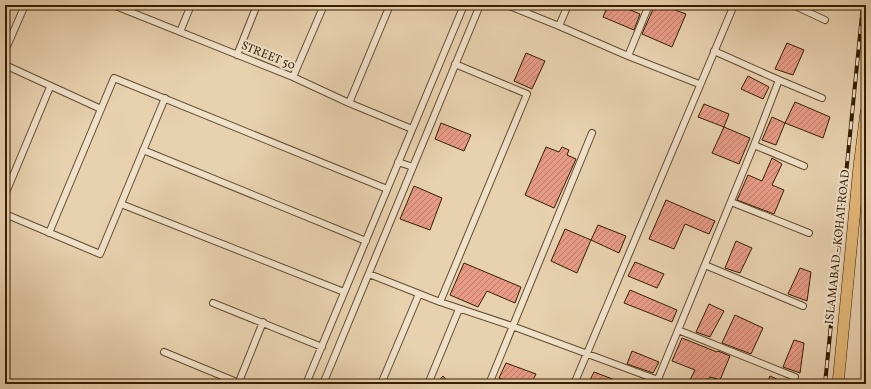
<svg xmlns="http://www.w3.org/2000/svg" width="871" height="389" font-family="Vollkorn,serif">
  <style>
    .building { fill: url(#building-hatch); stroke: #351e00 }
    .lines { fill: none; stroke-linecap: round; stroke-linejoin: round }
    .service-casing { stroke: #624b2c; stroke-width: 4.5 }
    .minor-casing { stroke: #624b2c; stroke-width: 8 }
    .trunk-casing { stroke: #351e00; stroke-width: 12 }
    .service { stroke: #f0e1cb; stroke-width: 3 }
    .minor { stroke: #f0e1cb; stroke-width: 6 }
    .trunk { stroke: #e4b878; stroke-width: 11 }
    .rail-casing { stroke: #351e00; stroke-width: 4 }
    .rail { stroke: #f0e1cb; stroke-width: 2.5; stroke-dasharray: 8; stroke-linecap: butt }
    .labels { text-anchor: middle; dominant-baseline: central; stroke-width: 4; stroke-linejoin: round; paint-order: stroke }
    .street-label { font-size: 12px; fill: #351e00; stroke: #f0e1cb }
  </style>
  <defs>
    <pattern id="building-hatch" width="6" height="6" patternUnits="userSpaceOnUse"><rect width="6" height="6" fill="#e79b86"/><path d="M-1 1l2-2M0 6l6-6M5 7l2-2" fill="none" stroke="#bc7e6b"/></pattern>
  </defs>
  <rect width="100%" height="100%" fill="#e8d1af"/>
  <filter id="stains"><feTurbulence type="fractalNoise" baseFrequency=".005" numOctaves="4"/><feColorMatrix values="0 0 0 0 .2 0 0 0 0 .09 0 0 0 0 .02 0 0 0 .5 -.17"/></filter>
  <radialGradient id="worn" r=".72"><stop offset=".6" stop-color="#630" stop-opacity="0"/><stop offset="1" stop-color="#630" stop-opacity=".3"/></radialGradient>
  <path class="building" d="M608,5h10l22,9 -6,16 -31,-13z
    M655,5h7l24,9 -14,33 -30,-13z
    M787,43l17,7 -11,25 -18,-6z
    M526,53l19,8 -13,28 -18,-8z
    M748,76l21,11 -6,12 -22,-10z
    M795,102l35,15 -7,21 -38,-15z
    M704,104l25,10 -5,13 -26,-10z
    M772,117l13,6 -9,22 -14,-5z
    M441,123l30,12 -7,16 -29,-12z
    M724,127l26,11 -11,26 -27,-11z
    M546,147l13,5 3,-5 7,3 -2,5 9,4 -22,49 -29,-13z
    M772,158l10,6 -10,21 12,5 -10,24 -37,-14 11,-25 14,6z
    M414,186l28,12 -12,32 -30,-11z
    M666,200l49,21 -6,13 -24,-10 -11,25 -25,-10z
    M598,225l28,11 -7,17 -28,-13z
    M565,229l26,11 -14,33 -26,-12z
    M736,241l16,7 -12,25 -15,-5z
    M635,262l29,12 -7,14 -29,-12z
    M464,263l57,24 -6,16 -28,-12 -9,16 -28,-12z
    M800,268l11,4 -4,29 -19,-7z
    M630,290l47,20 -5,12 -48,-19z
    M709,304l15,7 -14,26 -14,-5z
    M735,315l28,13 -12,26 -29,-11z
    M682,338l35,14 1,-1 12,5 -10,24 -10,-3 -5,7h-17l7,-14 -23,-9z
    M794,340l10,3 -4,30 -17,-6z
    M632,351l27,11 -6,11 -26,-9z
    M506,363l30,11 -5,10h-17l-15,-6z
    M594,372l29,11v1h-35z
    M443,376l7,8h-14z
    M770,376l18,8h-22z"/>
  <g class="lines">
    <defs>
      <path id="service" d="M527,14l4,-9
        M858,196h8"/>
      <path id="minor" d="M113,5l180,72 56,26 63,26
        M507,5l52,21 69,30 71,28
        M793,5l32,15
        M559,26l9,-21
        M180,32l11,-27
        M5,51l20,-46
        M237,55l20,-50
        M628,56l21,-51
        M5,65l96,44
        M293,77l31,-72
        M779,80l43,18
        M349,103l41,-98
        M754,145l50,21
        M143,150l223,91
        M398,162l15,5
        M5,195l45,-108
        M731,202l78,31
        M121,204l223,88
        M5,214l95,40 65,-156
        M49,233l65,-155 273,111
        M705,265l98,41
        M369,274l71,28 72,24 146,54
        M440,302l87,-208 -72,-30
        M213,303l109,44
        M678,330l117,47
        M164,352l75,31
        M238,384l25,-62
        M306,384l158,-379
        M323,384l157,-379
        M381,384l38,-90
        M428,384l31,-75
        M489,384l103,-251
        M574,384l160,-379
        M656,384l98,-239 25,-65 -65,-29"/>
      <path id="trunk" d="M838,384l21,-217 7,-55"/>
    </defs>
    <use href="#service" class="service-casing"/>
    <use href="#minor" class="minor-casing"/>
    <use href="#trunk" class="trunk-casing"/>
    <use href="#service" class="service"/>
    <use href="#minor" class="minor"/>
    <use href="#trunk" class="trunk"/>
    <defs>
      <path id="rail" d="M825,384l38,-379"/>
    </defs>
    <use href="#rail" class="rail-casing"/>
    <use href="#rail" class="rail"/>
  </g>
  <g class="labels">
    <g class="street-label">
      <text transform="translate(268 56) rotate(22)">STREET 50</text>
      <text transform="translate(838 247) rotate(-84)">ISLAMABAD - KOHAT ROAD</text>
    </g>
  </g>
  <rect width="871" height="389" fill="none" stroke="#e8d1af" stroke-width="20"/>
  <rect x="6" y="6" width="859" height="377" fill="none" stroke="#351e00" stroke-width="2"/>
  <rect x="10" y="10" width="851" height="369" fill="none" stroke="#351e00"/>
  <rect width="100%" height="100%" filter="url(#stains)"/>
  <rect width="100%" height="100%" fill="url(#worn)"/>
</svg>
